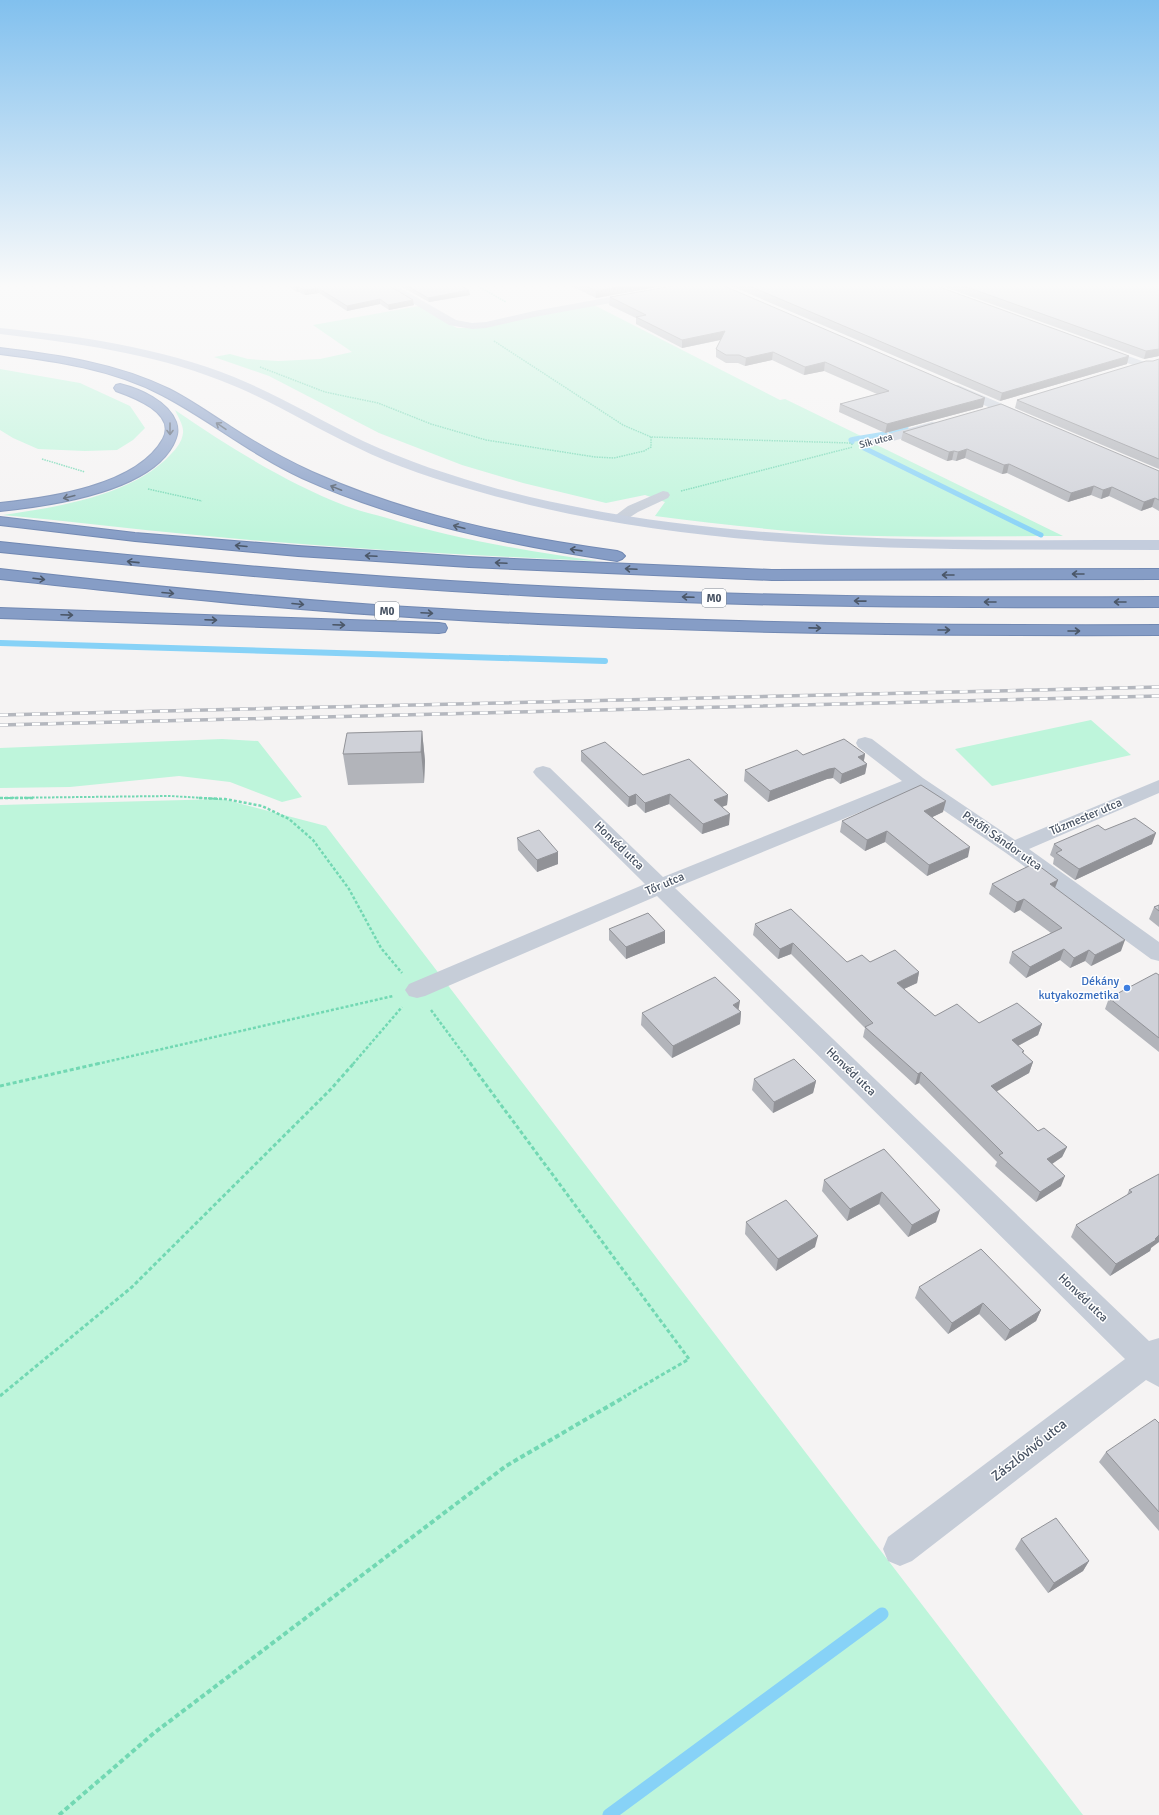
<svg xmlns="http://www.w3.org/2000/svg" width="1159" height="1815" font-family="Signika,sans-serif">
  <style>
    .green { fill: #bef5db }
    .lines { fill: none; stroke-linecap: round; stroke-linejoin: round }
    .stream-far2 { stroke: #87d2f7; stroke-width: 5 }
    .stream-far1 { stroke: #87d2f7; stroke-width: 6 }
    .stream { stroke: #87d2f7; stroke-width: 13 }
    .highway-casing { stroke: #7188b2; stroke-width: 2 }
    .path-far4 { stroke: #72d8b3; stroke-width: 1.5; stroke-dasharray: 1.5 1; stroke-linecap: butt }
    .path-far3 { stroke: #72d8b3; stroke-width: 2; stroke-dasharray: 2.5 1.5; stroke-linecap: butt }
    .path-far2 { stroke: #72d8b3; stroke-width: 2.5; stroke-dasharray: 3 2; stroke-linecap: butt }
    .path-far1 { stroke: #72d8b3; stroke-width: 3; stroke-dasharray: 4 2.5; stroke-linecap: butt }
    .path { stroke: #72d8b3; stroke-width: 4; stroke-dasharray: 5 3; stroke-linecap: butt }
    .street { fill: #c6cdd8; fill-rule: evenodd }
    .secondary { fill: #c4cddd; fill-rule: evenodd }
    .highway { fill: #869dc6; fill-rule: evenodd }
    .rail-casing { stroke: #b4b7be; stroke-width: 3.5 }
    .rail { stroke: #fff; stroke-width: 2.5; stroke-dasharray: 8; stroke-linecap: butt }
    .wall { fill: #b2b4ba }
    .shaded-wall { fill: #919297 }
    .building { fill: #cfd1d8; stroke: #919297 }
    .oneway { stroke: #4b5768 }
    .shop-dot { fill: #3f7fe0; stroke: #fff; stroke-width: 1.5 }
    .labels { text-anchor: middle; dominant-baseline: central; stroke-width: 3; stroke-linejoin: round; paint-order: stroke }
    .far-street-label { font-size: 10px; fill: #485363; stroke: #fff }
    .shield { fill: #fff; stroke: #7f8792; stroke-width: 1 }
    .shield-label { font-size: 11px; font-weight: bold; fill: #485363 }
    .street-label { font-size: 12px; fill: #485363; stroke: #fff }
    .shop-label { font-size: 12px; fill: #366cbe; stroke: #fff; text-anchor: end }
    .near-street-label { font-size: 14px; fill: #485363; stroke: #fff }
  </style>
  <rect width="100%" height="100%" fill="#f5f3f3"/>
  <path class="green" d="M594,305l186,95 5,-1 76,37 -9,2 29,9 182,89c-74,0 -148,2 -221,-1 -63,-4 -124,-11 -187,-19l10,-14 -20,-7 -39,8 -83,-20 -61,-18 -83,-32 -110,-57 -55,-19 16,-3 18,5 30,2 42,-2 32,-7 -39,-27 106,-19 38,22h15z
    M0,369l80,14 50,23 15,22 -12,12 -16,10 -32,1 -47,-2 -25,-11 -13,-8z
    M175,410c54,37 110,72 171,96 13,5 27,8 41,12 68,21 139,33 210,43 -134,-6 -268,-13 -401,-26 -64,-6 -129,-14 -193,-20 53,-8 130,-19 168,-61 5,-5 11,-12 12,-21 1,-7 -5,-16 -8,-23z
    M1091,720l40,35 -139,31 -37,-37z
    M222,739l36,2 44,56 -20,5 -52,-20 -51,-6 -109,11 -70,1v-40z
    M222,799l104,27 757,989h-1083v-1010z"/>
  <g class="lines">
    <path class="stream-far2" d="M891,432l15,-4
      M852,442l-1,-2 4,-1 30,-5
      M864,448l177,87"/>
    <path class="stream-far1" d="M0,643l605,18"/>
    <path class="stream" d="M609,1815l273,-201"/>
    <defs>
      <path id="highway" d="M0,348c58,7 116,15 169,41 22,11 41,25 62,38 26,17 53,32 81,45 97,43 200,65 305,79l5,2 3,3 -3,3 -5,2c-108,-16 -215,-38 -315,-83 -50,-23 -92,-58 -140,-83 -50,-26 -106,-34 -162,-41z
        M120,384c20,5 48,17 56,38 3,9 1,15 -3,23 -25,47 -124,61 -173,66v-8c48,-5 137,-17 163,-64 14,-26 -30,-42 -47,-48l-2,-3 2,-3z
        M0,517l135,16 163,13 171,11 303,13 387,-1v10l-387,1 -303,-13 -171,-11 -163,-15 -135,-16z
        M0,542c186,20 372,36 558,45 200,10 401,11 601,10v10c-200,1 -401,0 -601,-10 -186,-9 -372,-26 -558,-45z
        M0,569c147,17 294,32 442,40 238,14 478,17 717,16v10c-239,1 -479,-2 -717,-16 -148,-8 -295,-24 -442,-40z
        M0,608l439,15 6,1 2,4 -2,4 -6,1 -439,-15z"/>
    </defs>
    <use href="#highway" class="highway-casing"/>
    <path class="path-far4" d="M476,285l30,17
      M494,341l129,84 28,12 199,6 3,2
      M260,367l65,25 53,11 53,21 55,16 109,17 19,1 30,-7 7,-4v-10
      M42,459l43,13
      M148,489l54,12
      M681,491l172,-44"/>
    <path class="path-far3" d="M0,798l170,-2 48,3"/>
    <path class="path-far2" d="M0,798h34
      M199,798l26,1 37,7 27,13 24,21 36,49 32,59 21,25
      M431,1010l40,54
      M97,1064l296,-68
      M353,1064l49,-57"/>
    <path class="path-far1" d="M470,1063l219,296 -65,38
      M0,1086l101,-23
      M0,1396l132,-109 198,-197 24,-27"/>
    <path class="path" d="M59,1815l95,-82 352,-267 120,-70"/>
    <path class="street" d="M383,285h12l61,35 16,3 14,-1 48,-11 143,-26h21l-5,3 -159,29 -48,11 -14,1 -23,-4z
      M1100,346l59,21v8l-63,-24 -2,-2 2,-2z
      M958,385l70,30 2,3 -2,3h-8l-66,-29 -2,-3 2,-3z
      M932,422l5,1 1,3 -1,3 -66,18 -5,-1 -2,-3 2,-3z
      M663,491l5,1 2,3 -2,3 -30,14 -14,9 -5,1 -5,-1 -2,-3 16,-12z
      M865,737l7,2 51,39 92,62 144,-60v13l-130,56 130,93v19l-8,-2 -145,-106 -92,-63 -239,98 474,453 10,-3v49l-13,-7 -234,181 -12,5 -12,-5 -5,-12 5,-12 237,-178 -468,-463 -232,100 -8,2 -8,-2 -4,-6 4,-6 236,-100 -109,-108 -3,-4 3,-4 7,-2 7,2 113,109 239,-96 -44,-34 -2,-4 2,-4z"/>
    <path class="secondary" d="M0,328c79,8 159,19 234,49 44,18 86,43 129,64 43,20 89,35 135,48 215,57 440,51 661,51v10c-227,-1 -458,5 -679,-58 -42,-12 -84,-25 -124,-45 -45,-21 -87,-48 -134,-66 -71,-28 -146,-38 -222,-47z"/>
    <use href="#highway" class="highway"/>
    <defs>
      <path id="rail" d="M0,715l1159,-28
        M0,725l1159,-29"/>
    </defs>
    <use href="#rail" class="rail-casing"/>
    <use href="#rail" class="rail"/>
  </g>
  <path class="wall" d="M286,285h102l26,20 -25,5 -9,-6 -33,7 -28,-18 -14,2 -6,-3h-2z
    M398,285h62l10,10 -41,7z
    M569,285h100l-73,13z
    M729,285h205l193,79 -127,37z
    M939,285h220v71l-15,3z
    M610,297l373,110 -98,26 -46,-21 1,-8 37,-10 -53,-23 -20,4 -32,-15 -27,6 -7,-3h-12l-10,-6v-8l5,-9 -39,8 -46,-24v-6l-27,-13z
    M1159,359v110l-144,-61 2,-8 136,-39z
    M903,432l256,39v40l-7,-4 -11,4 -32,-15 -8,3 -10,-4 -23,7 -61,-29 -5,1 -37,-16 -9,3 -4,-1 -5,1 -46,-21z
    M422,731l3,30 -1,22 -76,2 -5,-31z
    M581,751l62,24 85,20 -1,10 -5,2 7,18 -27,9 -33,-30 -24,9 -9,-9 -8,3 -47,-46z
    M865,754l-1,7 3,3 -2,10 -25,10 -7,-6 -6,1 -59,23 -24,-21 1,-11 58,-15z
    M943,812l-11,5 36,40 -41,19 -42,-34 -20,9 -25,-19 2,-11z
    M1105,830l47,14 -77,36 -22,-16 1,-6 -4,-3 4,-11z
    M517,838l41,14v12l-21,8 -19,-22z
    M1058,880l-3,8 66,63 -30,15 -6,-5 -15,7 -10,-8 -34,18 -17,-15 3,-11 39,-19 -31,-23 -6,3 -25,-19 3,-10z
    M1159,905v22l-10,-8 5,-12z
    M755,924l92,38h23l49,10 -2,11 -13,6 31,27 44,7 63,1 -4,11 -20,11 6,5 -1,3 10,8 -4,11 -33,18 42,40 29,16 -5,10 -10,7 9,22 -25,16 -41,-36 2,-4 -78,-79 -4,2 -52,-48 2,-9 -74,-74 -13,5 -25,-24z
    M609,929l56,2v12l-39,16 -17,-19z
    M1159,975v77l-54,-43 4,-11z
    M739,1010l2,2 -1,12 -68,34 -31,-33 1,-12z
    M754,1079l62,2 -3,12 -40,20 -21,-23z
    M884,1149l52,73 -28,15 -29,-33 -32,17 -25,-30 2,-11z
    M1159,1174l-8,74 -1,3 -40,25 -39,-39 5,-12 51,-30 2,-5z
    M746,1222l69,25 -39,24 -31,-37z
    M919,1287l122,23 -5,11 -31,20 -26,-27 -31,20 -33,-36z
    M1159,1423v108l-60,-69 7,-10z
    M1021,1539l68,22 -6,10 -35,22 -33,-44z"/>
  <path class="shaded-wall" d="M628,285h41l-73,13v-7z
    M296,287h3v5h-2z
    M318,288l1,5 -14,2 -1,-5z
    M469,290l1,5 -41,7 -1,-4z
    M380,299v5l-33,7v-5z
    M413,300l1,5 -25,5 -1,-5z
    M725,331l-1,8 -42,9v-8z
    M1159,349v7l-15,3 2,-8z
    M773,352l-1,8 -27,6 1,-8z
    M1129,356l-2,8 -127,37 2,-8z
    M825,362l-1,9 -20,4 1,-8z
    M985,398l-2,9 -98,26 2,-9z
    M967,449l-2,9 -9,3 2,-9z
    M954,451l-2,9 -5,1 2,-9z
    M1009,464l-2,9 -5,1 2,-9z
    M1094,486l-3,9 -23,7 3,-9z
    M1112,487l-3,9 -8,3 2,-9z
    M1155,498l-3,9 -11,4 3,-9z
    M422,731l3,30 -1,22 -3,-31z
    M865,754l-2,11 -5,-8z
    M867,764l-2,10 -25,10 2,-10z
    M835,768l-2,10 -6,1 -59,23 2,-11 59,-22z
    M636,794v10l-8,3 1,-10z
    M670,794l-1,10 -24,9v-10z
    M728,795l-1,10 -14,5 1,-10z
    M946,801l-3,11 -21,10 2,-11z
    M730,814l-1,11 -27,9 1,-10z
    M887,831l-2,11 -20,9 2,-11z
    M1156,833l-4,11 -77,36 4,-11z
    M970,847l-2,10 -41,19 2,-11z
    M558,852v12l-21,8v-12z
    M1058,880l-4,10 -4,-6z
    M1024,899l-4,11 -6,3 3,-11z
    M665,931v12l-39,16v-12z
    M1125,940l-4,11 -30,15 4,-11z
    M793,943l-2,11 -13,5 2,-10z
    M1064,949l-4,11 -34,18 4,-11z
    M1089,950l-4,11 -15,7 4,-10z
    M919,972l-2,11 -22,10 2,-10z
    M740,1001l-2,12 -5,-8z
    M741,1012l-1,12 -68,34 1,-12z
    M1042,1024l-4,11 -30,16 4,-11z
    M1033,1062l-4,11 -42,24 4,-11z
    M921,1072l-2,11 -4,2 3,-11z
    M816,1081l-3,12 -40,20 1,-11z
    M1067,1147l-5,10 -19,13 4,-11z
    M1065,1176l-4,10 -25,16 4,-10z
    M882,1192l-3,12 -32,17 3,-12z
    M940,1210l-4,12 -28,15 4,-12z
    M1159,1235v7l-8,6 -1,3 -40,25 6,-12z
    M818,1236l-3,11 -39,24 2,-12z
    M983,1303l-4,11 -31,20 4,-11z
    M1041,1310l-5,11 -31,20 5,-11z
    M1089,1561l-6,10 -35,22 6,-10z"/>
  <path class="building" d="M292,285h96l25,15 -25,5 -8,-6 -33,7 -29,-18 -14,2 -5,-3h-3z
    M406,285h54l9,5 -41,8z
    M584,285h44l-32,6z
    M678,285h44l263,113 -98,26 -47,-20 49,-13 -64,-29 -20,5 -32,-15 -27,6 -7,-3h-13l-10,-6 9,-18 -43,9 -46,-23 10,-2 -36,-18z
    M747,285h187l195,71 -127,37z
    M961,285h198v64l-13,2z
    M1159,359v100l-142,-59 129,-39h7z
    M1001,404l158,67v29l-4,-2 -11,4 -32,-15 -9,3 -9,-4 -23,7 -62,-29 -5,1 -37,-16 -9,3 -4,-1 -5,1 -46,-20z
    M422,731l-1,21 -78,2 4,-21z
    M844,739l21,15 -7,3 9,7 -25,10 -7,-6 -6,1 -59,22 -25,-21 52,-20 6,5z
    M605,742l38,33 46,-16 39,36 -14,5 16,14 -27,10 -33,-30 -25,9 -9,-9 -7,3 -48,-46z
    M921,785l25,16 -22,10 46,36 -41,18 -42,-34 -20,9 -25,-19z
    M1135,818l21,15 -77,36 -23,-16 6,-3 -8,-6 44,-19 7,5z
    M539,830l19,22 -21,8 -20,-22z
    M1035,863l23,17 -8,4 75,56 -30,15 -6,-5 -15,8 -10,-9 -34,18 -18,-15 50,-24 -38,-29 -7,3 -25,-18z
    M1159,905v6l-5,-4z
    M791,909l56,53 15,-7 8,7 25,-12 24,22 -22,11 38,33 22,-12 22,19 38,-20 25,21 -30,16 12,11 -2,1 11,10 -42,24 47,45 6,-3 23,19 -20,12 18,17 -25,16 -41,-37 4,-2 -82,-81 -3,2 -53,-47 8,-4 -80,-80 -13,6 -25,-25z
    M648,913l17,18 -39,16 -17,-18z
    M1156,973l3,2v63l-50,-40z
    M715,977l25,24 -7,4 8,7 -68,34 -31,-33z
    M794,1059l22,22 -42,21 -20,-23z
    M884,1149l56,61 -28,15 -30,-33 -32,17 -26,-29z
    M1159,1174v61l-4,4 1,1 -40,24 -40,-39 56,-33 -3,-2z
    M786,1200l32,36 -40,23 -32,-37z
    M981,1249l60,61 -31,20 -27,-27 -31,20 -33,-36z
    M1155,1419l4,4v89l-53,-60z
    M1056,1518l33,43 -35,22 -33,-44z"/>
  <defs><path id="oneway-shaft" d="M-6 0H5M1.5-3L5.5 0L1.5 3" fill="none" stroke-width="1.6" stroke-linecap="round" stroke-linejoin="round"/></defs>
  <g class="oneway">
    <use href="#oneway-shaft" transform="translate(221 426) rotate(-146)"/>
    <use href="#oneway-shaft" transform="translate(170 429) rotate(90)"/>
    <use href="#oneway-shaft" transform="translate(336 488) rotate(-158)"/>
    <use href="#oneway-shaft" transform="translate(69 497) rotate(166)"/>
    <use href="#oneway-shaft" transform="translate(459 527) rotate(-165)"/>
    <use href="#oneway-shaft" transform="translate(241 546) rotate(-175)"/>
    <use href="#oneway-shaft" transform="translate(576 550) rotate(-172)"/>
    <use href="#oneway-shaft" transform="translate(371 556) rotate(-177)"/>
    <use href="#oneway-shaft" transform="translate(133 562) rotate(-174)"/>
    <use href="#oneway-shaft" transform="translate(501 563) rotate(-177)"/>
    <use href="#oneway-shaft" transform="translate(631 569) rotate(-177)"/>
    <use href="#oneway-shaft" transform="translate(1078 574) rotate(180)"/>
    <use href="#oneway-shaft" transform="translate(948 575) rotate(180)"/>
    <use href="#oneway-shaft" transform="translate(39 579) rotate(7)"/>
    <use href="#oneway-shaft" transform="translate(168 593) rotate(5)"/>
    <use href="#oneway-shaft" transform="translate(688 597) rotate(-178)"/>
    <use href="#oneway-shaft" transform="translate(860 601) rotate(-179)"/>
    <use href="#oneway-shaft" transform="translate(990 602) rotate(-180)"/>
    <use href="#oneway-shaft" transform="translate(1120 602) rotate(180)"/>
    <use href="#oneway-shaft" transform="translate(298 604) rotate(5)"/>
    <use href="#oneway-shaft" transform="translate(427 613) rotate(3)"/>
    <use href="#oneway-shaft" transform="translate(67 615) rotate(2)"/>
    <use href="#oneway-shaft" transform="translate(211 620) rotate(2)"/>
    <use href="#oneway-shaft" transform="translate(339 625) rotate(2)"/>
    <use href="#oneway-shaft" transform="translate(815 628) rotate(1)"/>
    <use href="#oneway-shaft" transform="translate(944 630)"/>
    <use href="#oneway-shaft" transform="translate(1074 631)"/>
  </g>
  <linearGradient id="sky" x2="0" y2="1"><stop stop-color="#81c0ee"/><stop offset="0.53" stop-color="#fafafa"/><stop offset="1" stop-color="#fafafa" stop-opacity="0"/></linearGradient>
  <rect width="1159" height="539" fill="url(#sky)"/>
  <circle class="shop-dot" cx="1127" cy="988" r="4"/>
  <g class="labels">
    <g class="far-street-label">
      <text transform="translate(876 441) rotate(-15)">Sík utca</text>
    </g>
    <g class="shield">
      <rect x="702" y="589" width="24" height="18" rx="3"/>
      <rect x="375" y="602" width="24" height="18" rx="3"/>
    </g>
    <g class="shield-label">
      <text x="714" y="598">M0</text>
      <text x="387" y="611">M0</text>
    </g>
    <g class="street-label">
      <text transform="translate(1086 817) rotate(-23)">Tűzmester utca</text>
      <text transform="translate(1002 841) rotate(35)">Petőfi Sándor utca</text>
      <text transform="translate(619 846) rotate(44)">Honvéd utca</text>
      <text transform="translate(665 884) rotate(-23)">Tőr utca</text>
      <text transform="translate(851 1072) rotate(44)">Honvéd utca</text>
      <text transform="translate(1083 1298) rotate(44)">Honvéd utca</text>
    </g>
    <g class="shop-label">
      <text x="1119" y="981">Dékány<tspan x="1119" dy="14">kutyakozmetika</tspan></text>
    </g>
    <g class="near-street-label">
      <text transform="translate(1029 1450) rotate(-38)">Zászlóvivő utca</text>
    </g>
  </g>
</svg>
